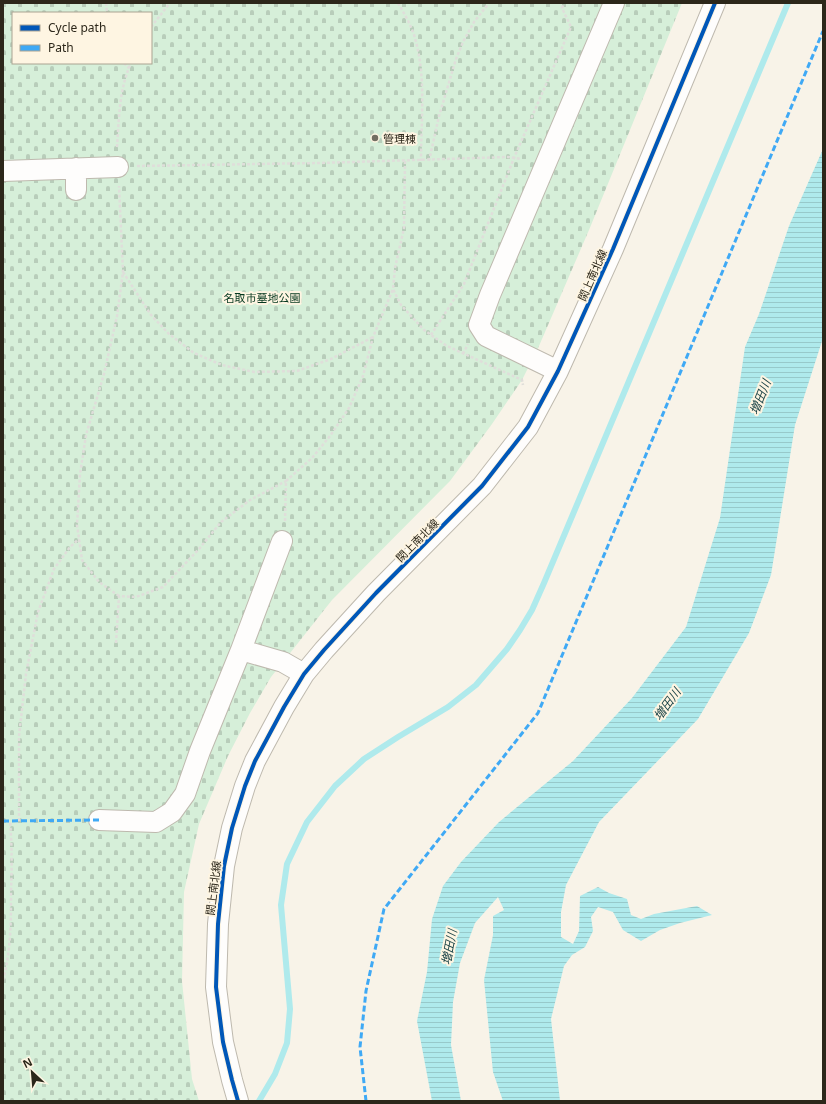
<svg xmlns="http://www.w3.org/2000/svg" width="826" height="1104" font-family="'Noto Sans','Noto Sans JP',sans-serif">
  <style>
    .cemetery { fill: url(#cemetery-stones); fill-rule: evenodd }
    .water { fill: url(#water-rules) }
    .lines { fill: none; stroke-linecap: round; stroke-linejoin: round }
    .stream { stroke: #afeaec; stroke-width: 6 }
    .minor-casing { stroke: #beb9ae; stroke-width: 22 }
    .path { stroke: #dfdeda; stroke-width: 2.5; stroke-dasharray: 3 2; stroke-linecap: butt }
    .minor { stroke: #fefdfc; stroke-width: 20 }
    .quiet { stroke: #3fa9f5; stroke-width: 3; stroke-dasharray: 6 3; stroke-linecap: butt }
    .cycleway-casing { stroke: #fef5e2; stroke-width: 6 }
    .cycleway { stroke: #0057b8; stroke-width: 4 }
    .poi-dot { fill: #736e62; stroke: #fef5e2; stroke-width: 1.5 }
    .labels { text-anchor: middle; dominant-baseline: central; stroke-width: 4; stroke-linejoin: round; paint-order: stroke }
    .poi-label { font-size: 11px; fill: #2c271a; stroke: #fef5e2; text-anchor: start }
    .street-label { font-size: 11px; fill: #2c271a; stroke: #fef5e2 }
    .park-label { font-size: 11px; fill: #05381f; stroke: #fef5e2 }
    .water-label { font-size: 12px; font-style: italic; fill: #1d4549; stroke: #fef5e2 }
  </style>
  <defs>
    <pattern id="cemetery-stones" width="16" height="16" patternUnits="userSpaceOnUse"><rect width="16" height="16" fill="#d6efd9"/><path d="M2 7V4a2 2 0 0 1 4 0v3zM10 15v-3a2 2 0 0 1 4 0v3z" fill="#b8cdba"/></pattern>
    <pattern id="water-rules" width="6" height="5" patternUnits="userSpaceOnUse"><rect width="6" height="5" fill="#afeaec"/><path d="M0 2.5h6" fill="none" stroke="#97c9ca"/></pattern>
  </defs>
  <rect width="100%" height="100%" fill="#f8f3e8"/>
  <path class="cemetery" d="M3,3h679l-93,227 -50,116 -17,34 -30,44 -42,57 -118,119 -49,62 -12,15 -21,36 -22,43 -29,68 -15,68 -2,89 10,98 7,22h-196zM13,13h138v50h-138z"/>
  <path class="water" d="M823,149v189l-28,87 -24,150 -22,58 -51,86 -99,103 -33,63 -5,27v25l12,7 6,-13 1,-35 18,-9 11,6 18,6 4,16 10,4 13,-5 43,-8 15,9 -32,8 -20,7 -19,11 -18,-11 -10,-18 -15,-5 -7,10 2,14 -8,16 -13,8 -8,11 -13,53 9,82h-57l-10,-29 -9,-92 9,-45v-19l11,-6 -6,-13 -23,26 -15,40 -7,39 -2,43 10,56h-29l-15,-80 10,-49 5,-53 11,-33 18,-24 38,-40 74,-61 59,-63 54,-71 34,-109 25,-171 14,-33 30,-88z"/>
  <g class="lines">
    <path class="stream" d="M259,1101l16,-27 12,-31 3,-34 -9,-104 6,-41 20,-42 28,-36 29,-27 34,-22 50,-30 28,-22 31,-36 13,-19 12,-20 12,-27 244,-580"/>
    <defs>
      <path id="minor" d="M76,168v22
        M3,171l115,-4
        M558,371l-72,-35 -7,-11 11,-30 124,-292
        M241,650l41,-109
        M99,820l57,2 16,-10 13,-18 15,-43 41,-101 42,12 21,12
        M238,1101l-6,-21 -9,-38 -7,-55 2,-63 6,-58 8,-38 13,-42 10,-25 29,-54 20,-33 20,-24 52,-57 106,-107 46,-59 30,-56 55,-122 102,-246"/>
    </defs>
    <use href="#minor" class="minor-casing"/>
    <path class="path" d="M106,3l1,10
      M398,3c7,12 15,25 18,39 10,37 5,81 5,119
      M151,27l19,-24
      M124,63l5,5
      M117,147c2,-28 2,-58 14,-84
      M405,161l-1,67 -9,40 -2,21 8,16 23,25 23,16 75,34 1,5
      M429,161l10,-45 17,-57 7,-17 11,-20 15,-19
      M137,166l183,-3 188,-6 13,2
      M123,272l28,43 18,19 25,19 28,12 32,7 43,-1 34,-12 42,-22
      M431,335l33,-51 50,-126 57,-131 -9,-19 2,-5
      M463,354l5,-10
      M285,521l1,-40 26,-23 18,-22 19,-28 14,-32 10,-39 20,-48
      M119,596l-20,-14 -17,-22 -5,-35 3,-51 6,-39 18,-61 13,-58 6,-44 -4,-86
      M116,643l3,-47 17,1 27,-10 36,-38 22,-27 29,-22 36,-19
      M19,821v-85l7,-62 12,-62 16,-43 16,-22 9,-8
      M3,980c8,-29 8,-59 8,-89 1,-23 1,-46 -1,-70"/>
    <use href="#minor" class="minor"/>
    <path class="quiet" d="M3,821l96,-1
      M366,1101l-6,-54 6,-56 18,-82 154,-196 285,-682"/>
    <defs>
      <path id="cycleway" d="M238,1101l-6,-21 -9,-38 -7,-55 2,-63 6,-58 8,-38 13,-42 10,-25 29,-54 20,-33 20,-24 52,-57 106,-107 46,-59 30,-56 55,-122 102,-246"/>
    </defs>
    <use href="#cycleway" class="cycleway-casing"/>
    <use href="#cycleway" class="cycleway"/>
  </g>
  <circle class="poi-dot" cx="375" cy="138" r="4"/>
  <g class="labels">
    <g class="poi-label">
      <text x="383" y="138">管理棟</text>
    </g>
    <g class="street-label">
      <text transform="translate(592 275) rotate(-66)">閖上南北線</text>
      <text transform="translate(417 540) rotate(-45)">閖上南北線</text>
      <text transform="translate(213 888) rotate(-83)">閖上南北線</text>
    </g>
    <g class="park-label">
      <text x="262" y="297">名取市墓地公園</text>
    </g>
    <g class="water-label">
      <text transform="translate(760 397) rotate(-68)">増田川</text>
      <text transform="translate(667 704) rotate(-54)">増田川</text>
      <text transform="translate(449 947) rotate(-79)">増田川</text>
    </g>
  </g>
  <rect width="826" height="1104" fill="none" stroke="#2c271a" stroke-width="8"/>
  <rect x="12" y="12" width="140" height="52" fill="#fef5e2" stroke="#aaa392"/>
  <rect x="20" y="25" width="20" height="6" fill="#0057b8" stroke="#aaa392"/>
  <text x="48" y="32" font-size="12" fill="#2c271a">Cycle path</text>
  <rect x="20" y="45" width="20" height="6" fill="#3fa9f5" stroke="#aaa392"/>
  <text x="48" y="52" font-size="12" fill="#2c271a">Path</text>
  <g transform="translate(32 1072) rotate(334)" stroke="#fef5e2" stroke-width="3" paint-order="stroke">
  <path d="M0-3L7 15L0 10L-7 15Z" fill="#2c271a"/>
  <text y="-6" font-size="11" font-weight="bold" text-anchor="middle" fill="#2c271a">N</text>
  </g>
</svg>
